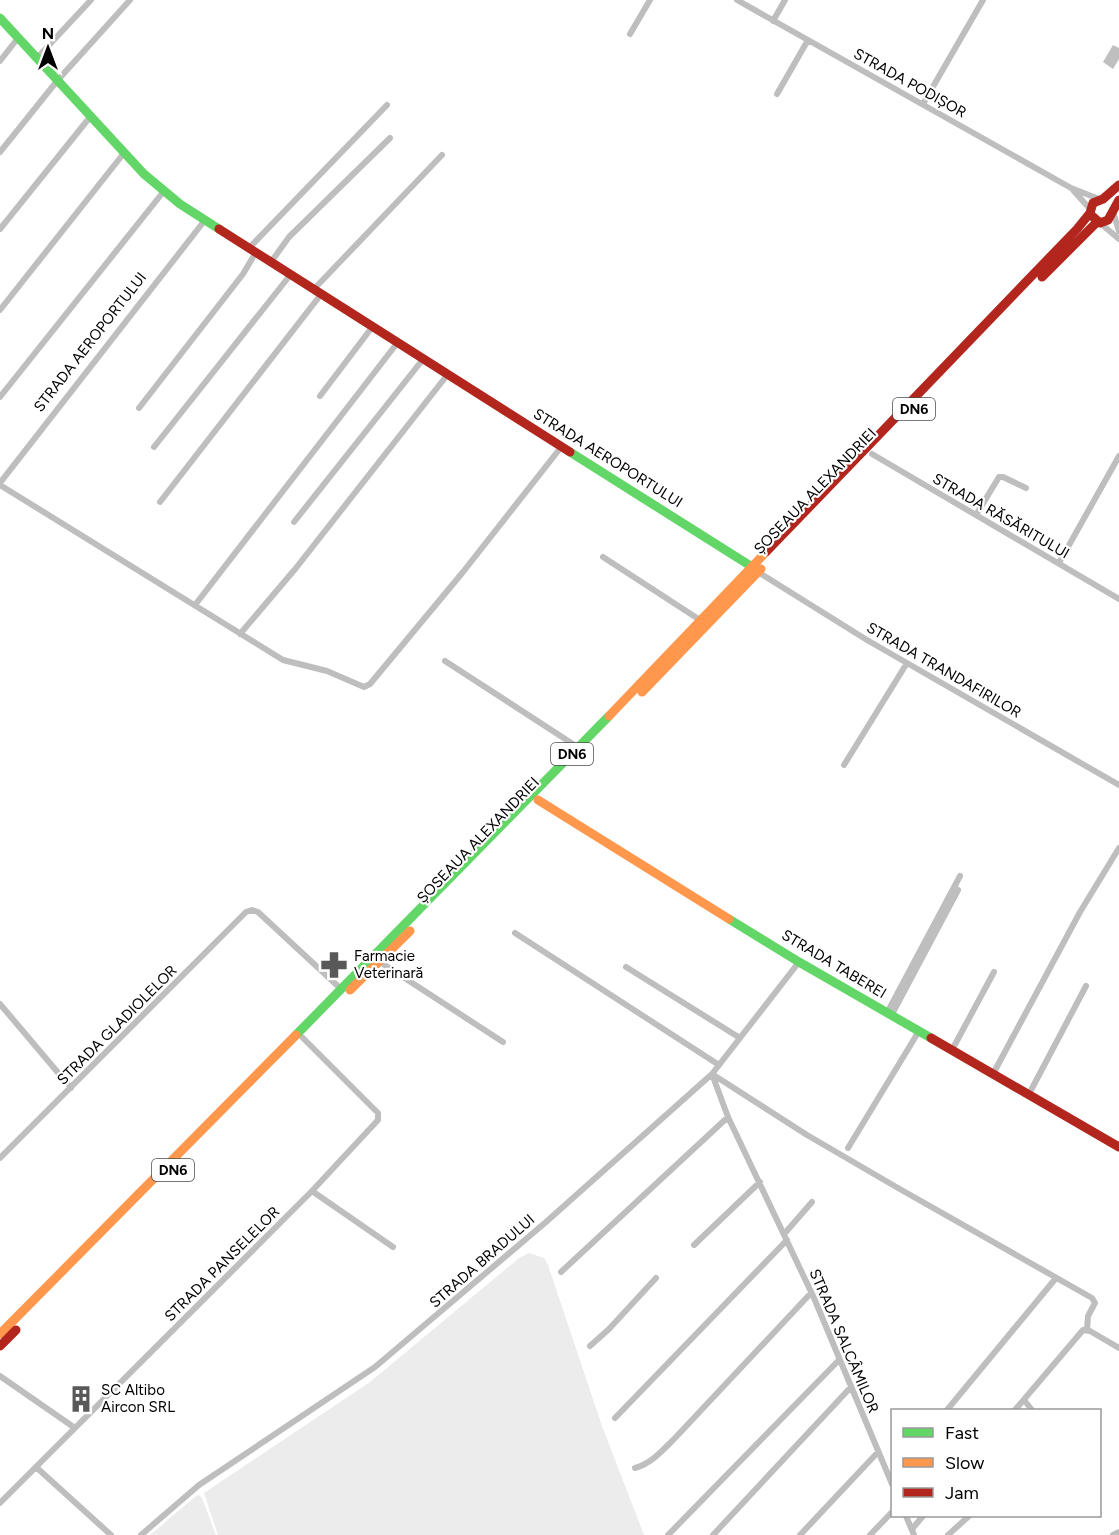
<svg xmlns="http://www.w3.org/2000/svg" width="1119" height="1535" font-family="Figtree,sans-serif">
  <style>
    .green { fill: #ececec }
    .water { fill: #bfbfbf }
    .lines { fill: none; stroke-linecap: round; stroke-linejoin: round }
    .street { stroke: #bebebe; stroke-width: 6 }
    .fast { stroke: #63d668; stroke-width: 9 }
    .slow { stroke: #ff974d; stroke-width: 9 }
    .jam { stroke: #b3261e; stroke-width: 9 }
    .labels { text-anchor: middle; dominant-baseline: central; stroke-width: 4.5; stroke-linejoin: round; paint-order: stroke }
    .shield { fill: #fff; stroke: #4c4c4c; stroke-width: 1.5 }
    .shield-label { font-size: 14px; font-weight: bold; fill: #000 }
    .street-label { font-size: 15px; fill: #000; stroke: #fff }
    .poi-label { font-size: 15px; fill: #000; stroke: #fff; text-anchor: start }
  </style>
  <rect width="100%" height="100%" fill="#fff"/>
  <path class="green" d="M529,1253l15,5 4,7 54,161 42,109h-426l-14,-42 166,-111 149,-124z
    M199,1495l3,3 14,37h-66l46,-39z"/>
  <path class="water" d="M1113,45l6,3v11l-6,10 -10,-7z"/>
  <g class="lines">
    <path class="street" d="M737,0l334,188 28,11
      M773,21l12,-21
      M630,34l20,-34
      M37,58l54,-58
      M0,61l18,-23
      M777,94l31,-54
      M923,104l60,-104
      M0,152l57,-71 73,-81
      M1073,190l17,19
      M1114,215l5,16
      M1100,223l19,16
      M0,229l90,-112
      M249,248l138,-143
      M271,262l18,-25 101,-99
      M315,288l127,-133
      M0,310l124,-157
      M320,396l53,-70
      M0,397l164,-206
      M139,408l104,-134 13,-22
      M154,447l137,-173
      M872,454l247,145
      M0,483l205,-263
      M0,485l283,175 44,11 37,16 6,-3 93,-112 99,-126
      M160,502l162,-209
      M976,515l23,-38h4l23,11
      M294,522l130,-164
      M603,557l97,63
      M1059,563l60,-107
      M758,572l109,68 252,145
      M195,605l203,-263
      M240,634l56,-66 152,-194
      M445,661l134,87
      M844,765l63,-102
      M515,933l204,132
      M380,962l123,80
      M626,967l114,71
      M0,1004l71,84
      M887,1013l73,-137
      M891,1016l67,-126
      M952,1050l42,-78
      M712,1074l95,61 91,53 194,110 3,5 -7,13 -1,14
      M712,1074l16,43 86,181 78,186
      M993,1074l87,-162 39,-64
      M1029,1094l57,-108
      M848,1148l71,-117
      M0,1158l246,-246 6,-2 6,2 83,77
      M312,1191l81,56
      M785,1233l27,-31
      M694,1245l66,-63
      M561,1272l167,-155
      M590,1346l19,-17 47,-51
      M0,1376l75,52
      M1024,1400l8,10
      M947,1410l109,-132
      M1015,1410l68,-80 7,1 29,17
      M615,1418l172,-178
      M36,1467l75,68
      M635,1468c17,-5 28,-18 41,-31l135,-144
      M0,1503l312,-312 66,-71v-7l-75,-75
      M906,1516l8,19
      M912,1529l11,-13
      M141,1535l58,-50 176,-118 171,-145 166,-148 87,-112
      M668,1535l171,-175
      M713,1535l138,-148
      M800,1535l78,-83
      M870,1535l22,-23
      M948,1535l21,-19
      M1113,1535l6,-3"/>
    <path class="fast" d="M0,18l144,156 36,30 39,25
      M570,452l187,118
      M729,919l70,43 132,76
      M296,1035l313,-319"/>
    <path class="slow" d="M642,692l119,-123
      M609,716l157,-164
      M538,800l191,119
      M350,990l60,-59
      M0,1334l296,-299"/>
    <path class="jam" d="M1092,216l8,7 8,-3 11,-20
      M219,229l351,223
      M1042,277l55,-55
      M766,552l311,-323 13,-16 3,-10 10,-4 16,-14
      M931,1038l188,109
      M0,1346l16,-16"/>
  </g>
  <defs>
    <symbol id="pharmacy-bare" viewBox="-9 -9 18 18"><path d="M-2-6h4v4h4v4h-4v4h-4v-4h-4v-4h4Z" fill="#595959" stroke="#fff" stroke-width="2.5" paint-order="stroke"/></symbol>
    <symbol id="building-bare" viewBox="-9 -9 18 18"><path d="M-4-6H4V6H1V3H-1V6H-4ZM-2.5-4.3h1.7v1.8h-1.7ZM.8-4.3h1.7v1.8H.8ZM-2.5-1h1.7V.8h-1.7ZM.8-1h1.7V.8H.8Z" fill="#595959" stroke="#fff" stroke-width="2.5" paint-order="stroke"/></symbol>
  </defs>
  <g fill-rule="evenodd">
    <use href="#pharmacy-bare" x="315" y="946" width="38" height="38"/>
    <use href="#building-bare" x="62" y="1380" width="38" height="38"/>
  </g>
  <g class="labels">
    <g class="shield">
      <rect x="893" y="398" width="42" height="22" rx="4.5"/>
      <rect x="551" y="743" width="42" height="22" rx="4.5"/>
      <rect x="152" y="1159" width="42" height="22" rx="4.5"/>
    </g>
    <g class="shield-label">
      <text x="914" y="409">DN6</text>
      <text x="572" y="754">DN6</text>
      <text x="173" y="1170">DN6</text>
    </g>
    <g class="street-label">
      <text transform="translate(910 83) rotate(29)">STRADA PODIȘOR</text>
      <text transform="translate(90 342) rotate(-52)">STRADA AEROPORTULUI</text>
      <text transform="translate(608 458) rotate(32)">STRADA AEROPORTULUI</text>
      <text transform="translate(815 491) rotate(-46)">ȘOSEAUA ALEXANDRIEI</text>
      <text transform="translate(1001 516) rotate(30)">STRADA RĂSĂRITULUI</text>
      <text transform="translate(944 670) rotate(30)">STRADA TRANDAFIRILOR</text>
      <text transform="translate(478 840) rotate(-46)">ȘOSEAUA ALEXANDRIEI</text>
      <text transform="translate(834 964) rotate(31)">STRADA TABEREI</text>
      <text transform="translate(117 1025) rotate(-45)">STRADA GLADIOLELOR</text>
      <text transform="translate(482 1261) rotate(-41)">STRADA BRADULUI</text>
      <text transform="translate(222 1264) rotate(-45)">STRADA PANSELELOR</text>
      <text transform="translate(844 1341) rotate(67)">STRADA SALCÂMILOR</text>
    </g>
    <g class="poi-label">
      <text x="354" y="956">Farmacie<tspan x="354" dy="17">Veterinară</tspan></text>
      <text x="101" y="1390">SC Altibo<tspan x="101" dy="17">Aircon SRL</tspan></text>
    </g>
  </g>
  <rect x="891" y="1409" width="210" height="108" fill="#ffffff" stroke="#999999" stroke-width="1.5"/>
  <rect x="903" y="1428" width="30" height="9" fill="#63d668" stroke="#999999" stroke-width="1.5"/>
  <text x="945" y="1439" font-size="18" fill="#000000">Fast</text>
  <rect x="903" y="1458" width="30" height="9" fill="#ff974d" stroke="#999999" stroke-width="1.5"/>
  <text x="945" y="1469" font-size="18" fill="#000000">Slow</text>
  <rect x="903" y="1488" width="30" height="9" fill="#b3261e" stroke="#999999" stroke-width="1.5"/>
  <text x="945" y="1499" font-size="18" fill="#000000">Jam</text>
  <g transform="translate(48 48)" stroke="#ffffff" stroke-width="4.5" paint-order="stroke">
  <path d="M0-4.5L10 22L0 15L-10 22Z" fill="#000000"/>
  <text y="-9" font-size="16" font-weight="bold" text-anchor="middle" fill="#000000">N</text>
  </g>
</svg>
